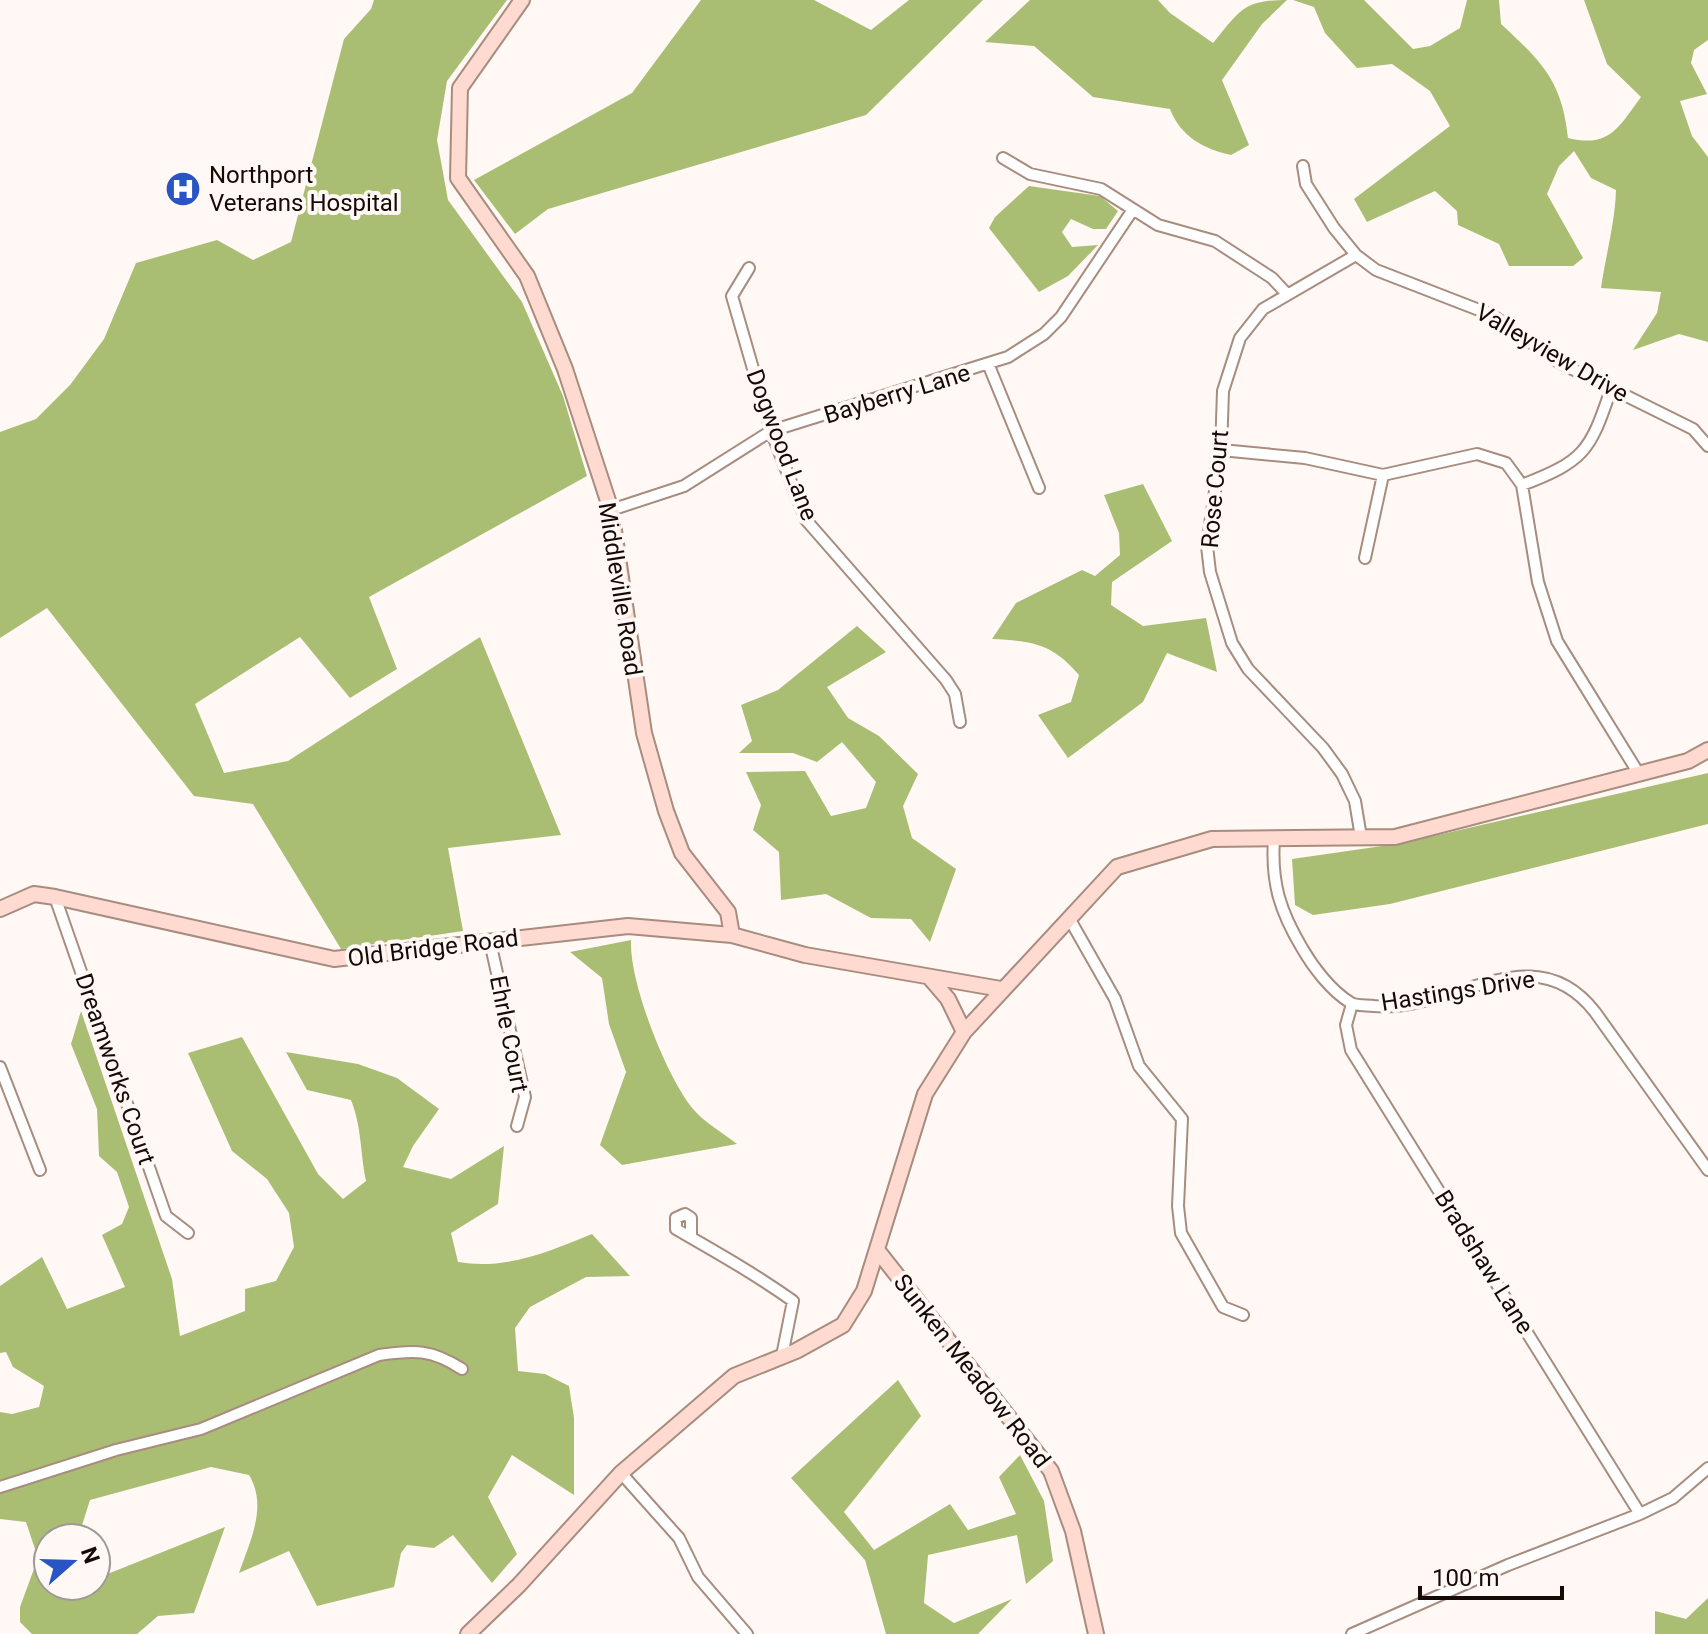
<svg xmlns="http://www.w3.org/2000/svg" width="1708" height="1634" font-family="Roboto,sans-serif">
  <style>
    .forest { fill: #aabe73 }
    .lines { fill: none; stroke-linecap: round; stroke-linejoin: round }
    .street-casing { stroke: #a88c7e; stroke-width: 14 }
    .secondary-casing { stroke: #a88c7e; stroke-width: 18 }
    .street { stroke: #fff; stroke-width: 10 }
    .secondary { stroke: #fedad0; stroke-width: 14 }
    .labels { text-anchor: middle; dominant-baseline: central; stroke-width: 8; stroke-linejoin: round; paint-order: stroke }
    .poi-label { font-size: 24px; fill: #140a06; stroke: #fff8f5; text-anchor: start }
    .street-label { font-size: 24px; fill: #140a06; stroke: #fff8f5 }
  </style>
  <rect width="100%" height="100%" fill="#fff8f5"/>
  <path class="forest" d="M374,0h133l-60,81 -10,59 11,60 74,102 41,94 24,80 -218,121 28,72 -47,29 -50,-61 -105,67 29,69 64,-12 192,-124 81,198 -113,13 15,83 -122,18 -88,-145 -59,-8 -147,-188 -47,30v-206l36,-13 34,-34 34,-46 32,-76 81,-23 36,20 38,-18 53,-203 27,-30z
    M701,0h113l57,30 38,-30h74l-117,115 -318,94 -33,25 -41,-54 158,-87z
    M1030,0h128l12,13 43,30c27,-32 29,-43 74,-43l-25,24 -40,56 27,65 -18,10c-27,-6 -50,-18 -61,-46l-77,-12 -59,-51 -49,-4z
    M1293,0h71l49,49 17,-3 30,-18 7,-28h32l2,24c41,38 61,57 67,114 42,10 50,-10 73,-41l-34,-33 -23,-64h124v40l-14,10 -3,13 16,31 -27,7 12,35 16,21v185l-29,-8 -46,16 24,-37 4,-21 -60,-4c5,-34 14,-65 15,-98l-25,-12 -17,-27 -15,15 -12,28 36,64 -10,8h-64l-10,-22 -41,-19 -1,-14 -22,-20 -68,31 -13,-23 96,-73 -20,-35 -38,-27 -35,4 -32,-35 -11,-26z
    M1029,186l71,10 18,15 -12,18h-13l-22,-10 -9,13 10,15 26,-2 -30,31 -29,16 -50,-64 6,-11z
    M1143,484l29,57 -60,41 -1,23 32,21 63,-8 11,54 -50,-19 -24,49 -75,56 -30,-43 33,-13 8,-27c-27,-32 -47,-34 -87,-36l24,-36 66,-33 13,6 25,-21 -1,-22 -15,-38z
    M857,626l29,26 -59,35 21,31 31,18 39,38 -15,32 9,32 44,31 -26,73 -19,-23 -40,-1 -45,-24 -45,6 -2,-48 -26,-22 8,-25 -15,-33 59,-1 26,45 35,-8 10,-26 -34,-40 -25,20 -24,-9h-54l13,-12 -11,-36 37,-15z
    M1708,773v51l-318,80 -77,11 -18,-10 -3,-46 111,-16z
    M631,940c-2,42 35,136 62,169 11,13 30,24 44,35l-115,21 -22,-20 26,-73 -17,-48 -7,-46 -32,-26z
    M81,1011l91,268 8,57 65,-25v-22l31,-8 18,-34 -5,-34 -22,-34 -35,-28 -44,-98 54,-16 76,137 25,25 23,-18c-6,-29 -4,-53 -15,-81l-44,-10 -21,-38 72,12 39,14 42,31 -26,37 -10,21 48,12 53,-33 -6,58 -47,29 7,29c48,8 90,-10 134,-28l38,42 -44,1 -56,30 -15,21 3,43 27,3 24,12 5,32v77l-62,-40 -24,42 29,57 -25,29 -39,-48 -19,13 -27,-3 -6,8 -7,34 -77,19 -28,-55 -50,22c11,-32 29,-67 10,-98l-38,-8 -121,33 -12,38h-30v48h48v-16l9,5 120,-48 -31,86 -36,3 -21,18h-105l-12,-12v-15l18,-49 -12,-36 -26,-3v-107l12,2 27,-7 5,-21 -31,-19 -7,-15 -6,1v-67l42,-29 25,52 58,-22 -23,-52 20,-11 7,-17 -12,-35 -18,-16 -2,-47 -26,-65z
    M898,1380l23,36 -77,96 30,38 76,-46 18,26 48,-16 -17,-37 21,-22 24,46 9,60 -27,23 -9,-49 -89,20 -4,48 30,20 58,-24 -34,35h-92l-21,-74 -74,-82z
    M1708,1598v36h-53v-23l31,8z"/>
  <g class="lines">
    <defs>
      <path id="street" d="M1003,158l27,16 71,15 57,36 57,16 57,37 14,15
        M1303,166l3,18 28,44 22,27 20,15 116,45 68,48 133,66 15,17
        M1356,255l-93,54 -23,29 -17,53 -2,59 -14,96 3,26 22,71 16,26 75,79 19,26 13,27 6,36
        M749,268l-17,28 39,135 35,89 140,160 9,14 5,28
        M989,366l50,122
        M1221,450l84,8 78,17 94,-21 29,9 16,22 16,97 19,59 82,133
        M1522,485c62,-24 68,-33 89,-96
        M611,510l73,-24 87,-55 237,-74 36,-23 17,-17 71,-106
        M1365,558l18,-83
        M1274,839c-3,44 6,72 28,109 11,19 29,43 49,55 5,3 16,2 23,3 79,7 159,-74 221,6l113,158
        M55,897l111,319 22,17
        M1069,918l46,81 24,67 43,53 -4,87 3,27 42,74 20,8
        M490,942l35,155 -8,29
        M1352,1004l-6,21 5,25 289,464
        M0,1067l40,103
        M691,1237v-19l-6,-4 -9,4v11c40,23 79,45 117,72l-11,55
        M621,1473l58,65 19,39 49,57
        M0,1487l116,-37 85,-21 178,-74c36,-5 52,-6 83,14
        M1352,1634l156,-69 132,-51 33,-16 35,-30"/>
      <path id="secondary" d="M522,0l-62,88 -2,90 69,98 38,93 46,141 33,223 22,78 16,42 46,59 4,23 73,20 196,34
        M0,909l34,-15 21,3 279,62 294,-33 104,9
        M930,978l18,21 16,33
        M878,1251l173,220 22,60 23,103
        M468,1634l51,-49 102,-112 113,-97 62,-25 47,-26 21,-34 61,-197 39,-62 153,-165 95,-28 183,-2 293,-76 20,-11"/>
    </defs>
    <use href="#street" class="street-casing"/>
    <use href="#secondary" class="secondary-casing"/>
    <use href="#street" class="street"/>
    <use href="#secondary" class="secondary"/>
  </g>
  <defs>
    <symbol id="hospital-disc" viewBox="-11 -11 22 22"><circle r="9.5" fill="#2855c3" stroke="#fff8f5"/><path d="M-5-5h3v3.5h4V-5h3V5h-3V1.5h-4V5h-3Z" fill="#fff"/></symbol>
  </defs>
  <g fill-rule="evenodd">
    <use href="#hospital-disc" x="163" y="169" width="40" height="40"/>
  </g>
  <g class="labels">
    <g class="poi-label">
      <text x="209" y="175">Northport<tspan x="209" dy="28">Veterans Hospital</tspan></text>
    </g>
    <g class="street-label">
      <text transform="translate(1552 353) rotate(30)">Valleyview Drive</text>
      <text transform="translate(897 394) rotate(-17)">Bayberry Lane</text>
      <text transform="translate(782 445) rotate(69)">Dogwood Lane</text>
      <text transform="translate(1215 489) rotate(-85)">Rose Court</text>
      <text transform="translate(620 589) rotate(81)">Middleville Road</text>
      <text transform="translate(433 948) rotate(-7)">Old Bridge Road</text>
      <text transform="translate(1458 991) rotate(-9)">Hastings Drive</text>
      <text transform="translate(509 1034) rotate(79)">Ehrle Court</text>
      <text transform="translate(115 1069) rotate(71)">Dreamworks Court</text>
      <text transform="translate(1484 1262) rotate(58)">Bradshaw Lane</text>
      <text transform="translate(972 1371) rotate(52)">Sunken Meadow Road</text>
    </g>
  </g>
  <g transform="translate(72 1562) rotate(70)"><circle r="38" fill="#fff8f5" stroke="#a19995" stroke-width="2"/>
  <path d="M0-6L14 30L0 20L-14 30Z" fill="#2855c3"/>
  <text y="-12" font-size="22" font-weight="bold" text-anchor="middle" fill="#140a06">N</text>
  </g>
  <path d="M1420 1586v12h142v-12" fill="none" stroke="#140a06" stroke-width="4"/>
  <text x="1432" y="1586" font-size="24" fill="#140a06" stroke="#fff8f5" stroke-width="6" paint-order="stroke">100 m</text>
</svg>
